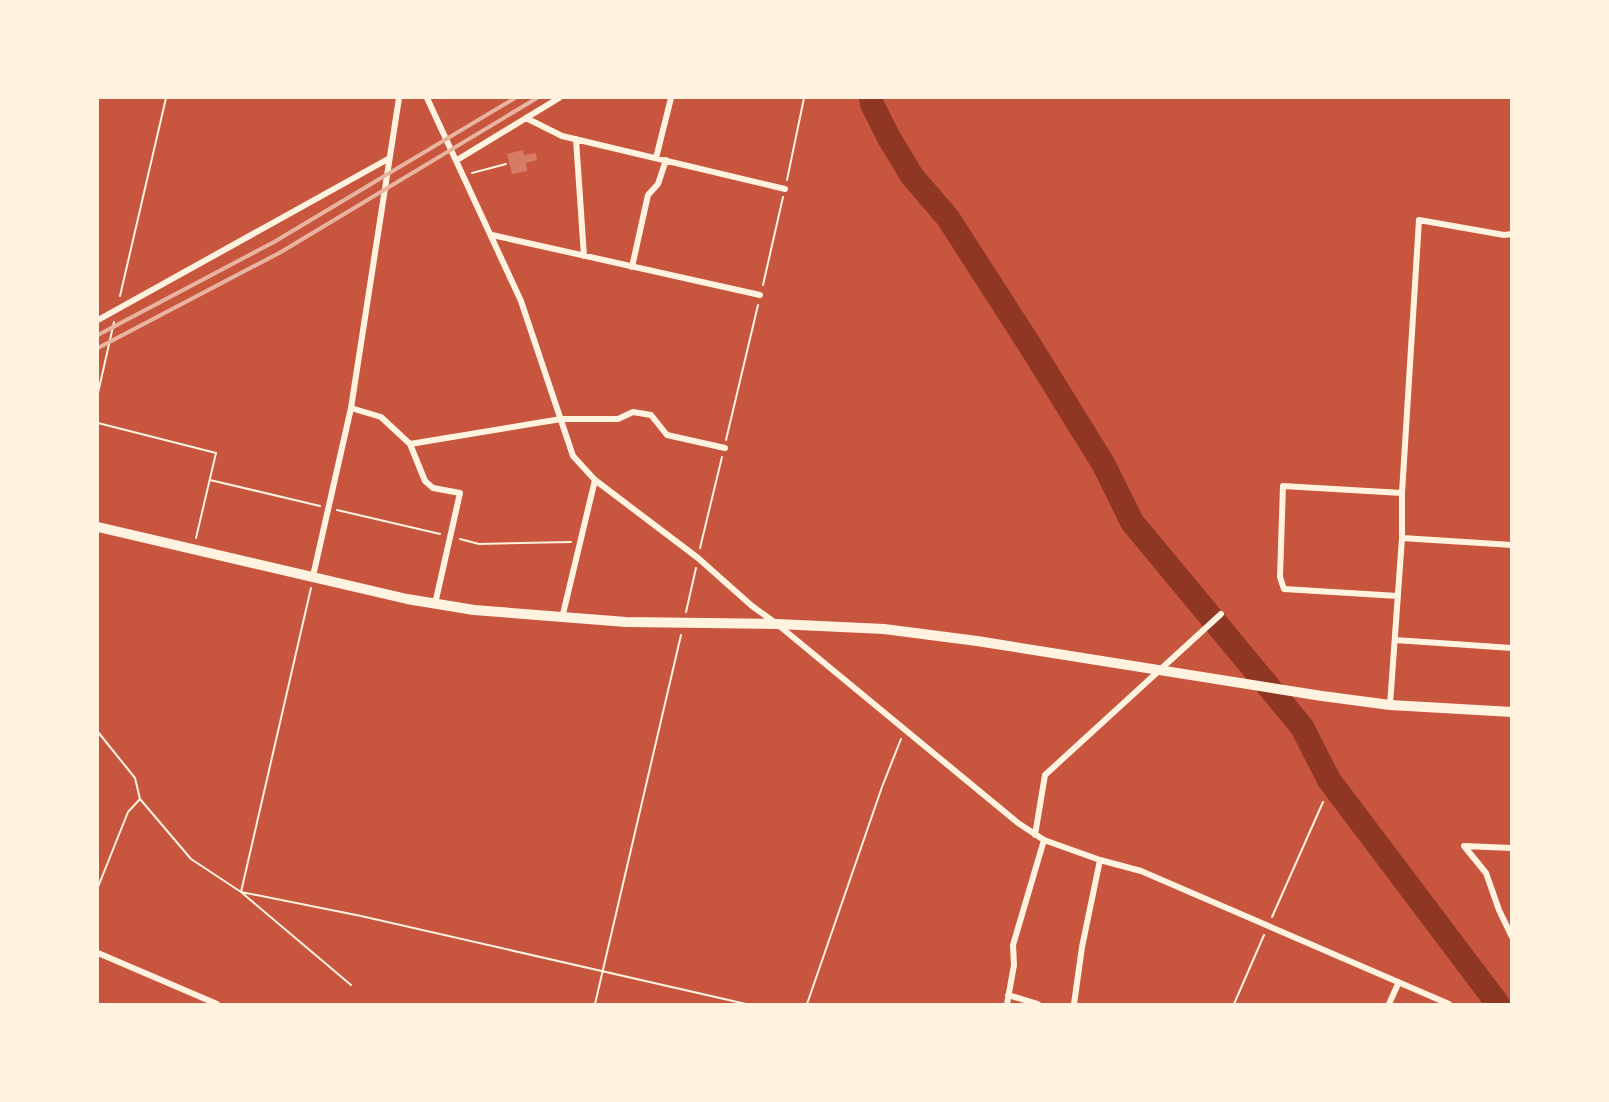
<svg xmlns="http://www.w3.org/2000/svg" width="1609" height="1102" font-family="'DejaVu Sans',sans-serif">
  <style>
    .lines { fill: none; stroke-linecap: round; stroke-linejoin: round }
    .river { stroke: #8f3625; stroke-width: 24 }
    .building { fill: #d67c66 }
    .path { stroke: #fff3e0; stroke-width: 2 }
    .minor { stroke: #fff3e0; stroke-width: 6 }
    .primary { stroke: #fff3e0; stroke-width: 10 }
    .rail { stroke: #e9b49f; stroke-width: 4 }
  </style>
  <rect width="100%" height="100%" fill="#c8553d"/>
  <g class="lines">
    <path class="river" d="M871,98l1,6 17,34 23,38 36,42 83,129 73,118 28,57 170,205 27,53 169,224"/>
  </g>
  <path class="building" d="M523,150l1,5 12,-2 1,7 -11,3 1,8 -15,3 -5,-20z"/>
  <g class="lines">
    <path class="path" d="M472,173l34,-9
      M787,180l17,-82
      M763,285l20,-88
      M120,296l46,-198
      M98,393l16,-71
      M98,423l118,30 -20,85
      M726,440l32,-135
      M210,480l110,26
      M337,510l103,24
      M460,539l19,5 92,-2
      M700,548l22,-91
      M686,612l10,-44
      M98,732l37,46 5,21 51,60 50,33 110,93
      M98,887l30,-75 12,-13
      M241,892l120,24 385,88
      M241,892l70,-304
      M1272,917l51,-115
      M595,1004l86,-369
      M807,1004l75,-217 19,-48
      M1234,1004l30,-69"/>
    <path class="minor" d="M427,98l94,203 52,155 22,24 103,78 54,48 25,18 241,199 26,17 56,20 41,11 308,133
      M526,118l36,18 223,53
      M576,139l8,117
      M656,158l15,-60
      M457,160l102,-62
      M492,235l268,60
      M632,267l16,-72 10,-11 8,-24
      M98,320l290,-161
      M351,408l30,9 29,27
      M1402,538l110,7
      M313,576l38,-168 48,-310
      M1398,596l-114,-7 -4,-12 3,-91 119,7
      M435,604l25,-111 -27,-5 -8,-7 -15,-37 151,-25h57l15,-7 18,3 16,20 58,13
      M562,618l33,-138
      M1395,640l117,8
      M1390,705l12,-167v-45l17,-273 85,15 8,-1
      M1035,835l10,-60 176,-161
      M1512,848l-48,-2 22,27 13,37 13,27
      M98,953l119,51
      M1008,995l30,9
      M1007,1004l7,-39 -1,-20 31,-105
      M1074,1004l8,-57 18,-87
      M1389,1004l9,-20"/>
    <path class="primary" d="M98,527l309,72 67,11 152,12 151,2 107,5 93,12 345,55 68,9 122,7"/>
    <path class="rail" d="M98,335l176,-93 241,-144
      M98,348l183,-96 256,-154"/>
  </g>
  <rect width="1609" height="1102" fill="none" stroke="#fff3e0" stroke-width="198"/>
</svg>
